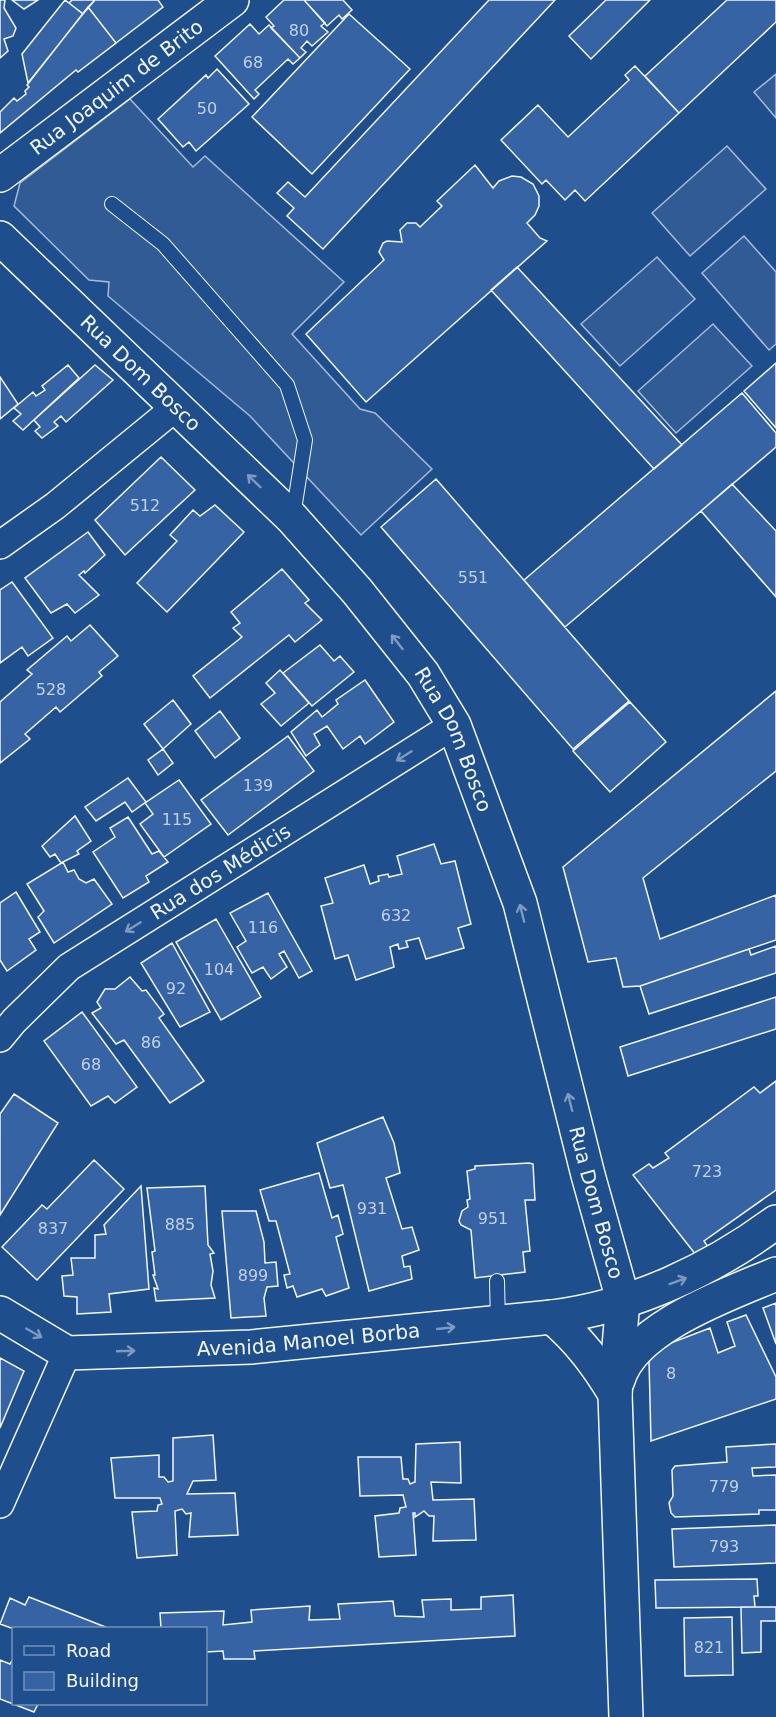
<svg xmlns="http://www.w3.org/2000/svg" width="776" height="1717" font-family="'DejaVu Sans',sans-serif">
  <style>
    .built { fill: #305b95; stroke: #a8bbd7; stroke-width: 1.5 }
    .building { fill: #3563a3; stroke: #f2f6ff; stroke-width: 1.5 }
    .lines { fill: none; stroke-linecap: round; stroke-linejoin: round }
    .service-casing { stroke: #f2f6ff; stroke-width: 16 }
    .minor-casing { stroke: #f2f6ff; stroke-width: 30 }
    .secondary-casing { stroke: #f2f6ff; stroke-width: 36 }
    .service { stroke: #1f4e8c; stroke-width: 14 }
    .minor { stroke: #1f4e8c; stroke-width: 27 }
    .secondary { stroke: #1f4e8c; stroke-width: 33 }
    .oneway { stroke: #7e9ac0 }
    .labels { text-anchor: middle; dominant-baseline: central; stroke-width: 4.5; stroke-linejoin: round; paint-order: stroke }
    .number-label { font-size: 16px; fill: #c3d1e8 }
    .street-label { font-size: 20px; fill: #f2f6ff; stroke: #1f4e8c }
  </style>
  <rect width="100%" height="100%" fill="#1f4e8c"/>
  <path class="built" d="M776,74v44l-22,-26z
    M130,99l63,68 12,-11 139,126 -52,52 68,75 15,4 57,56 -71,66 -111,-119 -142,-120 1,-14 -20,-2 -75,-74 6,-23z
    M727,146l39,43 -76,67 -38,-43z
    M744,236l32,36v72l-7,6 -67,-77z
    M657,257l38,42 -75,67 -39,-42z
    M713,324l39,42 -76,67 -38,-42z"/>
  <path class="building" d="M0,0h5l-1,8 12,20 -3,8 -9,3 4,12 -8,7z
    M12,0h26l-14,9z
    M65,0l18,14 -55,69 -6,-29z
    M72,0h23l-12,14 -14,-11z
    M95,0h63l5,7 -47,36 -28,-36z
    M284,0h20l21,23 -4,3 7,6 -16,14 -5,-5 -6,7 5,4 -6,6 -29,-30 3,-2 -8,-9z
    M304,0h39l9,10 -10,9 -3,-4 -12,11z
    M489,0h66l-232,249 -36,-33 7,-8 -17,-15 11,-11 17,15z
    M606,0h44l-59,59 -22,-23z
    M727,0h49v22l-97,91 -34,-37z
    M88,7l28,36 -38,29 -2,-2 -76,63v-21l14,-14 3,3 9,-7 -1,-3 4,-4 -2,-2z
    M349,14l61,55 -98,105 -60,-57z
    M250,24l9,10 10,-9 31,33 -7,6 -5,-5 -33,31 4,4 -5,5 -39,-43z
    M635,66l44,47 -94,88 -10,-11 -10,10 -19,-20 -4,4 -41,-44 37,-35 30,32 61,-57 -4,-5z
    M217,69l32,35 -53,47 -7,-9 -6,5 -25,-28 48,-44 2,3z
    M475,165l18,23 6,-7 13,-5 9,1 12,7 6,12v10l-4,9 -8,8 13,15 7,3 -181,161 -60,-68 78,-74 -5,-8 4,-9 4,-2 15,1 -2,-12 7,-7h9l4,4 22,-21 -5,-5z
    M517,267l165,178 -28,24 -163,-179z
    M776,363v65l-32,-37z
    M68,365l11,13 -56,52 -10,-9 8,-7 -7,-6 19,-16 3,4 9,-6 -3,-4z
    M95,365l18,15 -47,42 -5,-6 -7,6 4,4 -16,12 -7,-7 5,-4 -6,-7z
    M0,377l18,27 -18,15z
    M742,393l34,40v14l-211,180 -41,-47z
    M161,457l34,33 -70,65 -30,-35z
    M436,479l193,222 -56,48 -192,-222z
    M732,484l44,47v66l-75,-86z
    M215,505l29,27 -77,80 -30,-29 40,-42 -7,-6 23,-25 7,6z
    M88,532l17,23 -20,18 -1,-2 -5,4 20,20 -24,18 -8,-9 -16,9 -26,-35z
    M282,569l27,31 -4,3 17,17 -27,22 -6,-7 -79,63 -17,-22 49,-39 -9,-9 7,-5 -9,-11z
    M12,582l41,56 -25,18 -6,-9 -22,16v-73z
    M90,625l28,31 -19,16 3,4 -42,36 -4,-5 -31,27 5,5 -30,24v-61l32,-28 -5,-4 40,-34 4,5z
    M320,645l14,16 6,-5 14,16 -42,34 -29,-33z
    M280,670l29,33 -28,23 -20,-22 14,-11 -9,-10z
    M365,680l29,42 -29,22 -5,-8 -17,13 -16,-23 -13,8 6,11 -14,11 -15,-24 26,-22 5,7 16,-13 -2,-4z
    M776,691v80l-133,107 17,61 116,-44v45l-136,46 -17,1 -7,-29 -28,4 -25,-95z
    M173,700l18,24 -28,25 -19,-25z
    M630,702l36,40 -56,50 -37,-41z
    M220,711l20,27 -25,20 -20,-27z
    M288,736l26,35 -86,64 -27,-35z
    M163,749l10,14 -15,12 -10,-15z
    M128,778l18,24 -14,10 -7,-10 -29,19 -11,-14z
    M179,780l32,44 -47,33 -24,-33 13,-10 -8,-11z
    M75,816l16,25 -14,10 2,3 -18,9 -6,-9 -5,3 -8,-11z
    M128,817l24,37 7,-3 9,11 -22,14 3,6 -26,16 -30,-46 22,-15 -5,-9z
    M434,844l7,20 14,-3 16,63 -13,4 6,20 -38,11 -7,-21 -13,3 2,6 -9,2 -1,-5 -8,3 4,20 -38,13 -8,-25 -13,4 -14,-53 12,-3 -8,-25 39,-13 6,19 9,-3 -1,-5 10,-2 1,3 13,-3 -5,-18z
    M63,862l5,10 6,-2 5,9 7,4 8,-4 18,25 -58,39 -16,-26 6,-6 -17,-27z
    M16,892l24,40 -11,7 7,11 -29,21 -7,-11v-57z
    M268,893l44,78 -13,7 -15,-27 -5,3 8,13 -16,12 -8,-12 -11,6 -15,-26 9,-6 -16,-28z
    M216,919l45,78 -40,23 -45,-78z
    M172,943l38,69 -30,15 -39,-64z
    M776,946v27l-127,41 -9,-28 109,-37 2,6z
    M130,977l12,14 4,-1 18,24 -5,4 45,63 -34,22 -46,-63 -8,4 -24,-31 9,-5 -4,-6 8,-13h10z
    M776,997v32l-148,47 -8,-29z
    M82,1012l55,75 -22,16 -7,-7 -17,10 -47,-65z
    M776,1081v109l-72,51 4,6 -12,8 -63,-80 16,-11 4,4 16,-10 -4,-5 89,-66 6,6z
    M14,1094l44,29 -58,92v-101z
    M383,1117l11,26 6,30 -14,5 16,51 10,-2 7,23 -17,6 2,11 6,-1 2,13 -43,12 -26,-106 -13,3 -13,-45z
    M94,1160l30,29 -87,91 -35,-33 40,-42 5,4z
    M529,1163l4,1 2,36h-10l5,51 -7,1 2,20 -50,6 -4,-48 -10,-5 -2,-4 3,-10 6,-4 -1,-7 3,-1 -3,-28 8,-2v-3z
    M319,1173l13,45 6,-3 5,19 -7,3 13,51 -23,8 -4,-7 -25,8 -4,-11 -6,2 -3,-13 6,-1 -14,-53h-7l-9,-31z
    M141,1186l8,103 -40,5 2,18 -34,2v-17l-13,-1 -2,-20 11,-1 -2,-17h24v-23l11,-1 -2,-9z
    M205,1186l3,59 6,8 -4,1 3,17 -2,14 4,13 -59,3 -2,-13 4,1 -5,-14h2l-3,-23 3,-1 -8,-63z
    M222,1211h34l8,31 1,21 11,-1 2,24 -11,1 -3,11 2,18 -35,2z
    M776,1303v41l-13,-36z
    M746,1315l30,62v22l-125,42 -2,-80 6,-12 55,-21 8,25 17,-7 -8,-24z
    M0,1358l24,13 -24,57z
    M213,1435l3,45 -23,1 -6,13 48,-1 3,42 -49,2 2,-24 -5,1 -4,-5 -7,2 2,44 -40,3 -5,-46 25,-1 1,-6 4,-1 -2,-6h-45l-4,-40 48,-3v22h5l4,5 5,-1v-43z
    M460,1442l1,41 -30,-1 2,18 41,-1 2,41 -43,1 1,-25h-5l-5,-5 -9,6v-4h-2l3,42 -37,2 -4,-41 24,-3 1,-5 6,-1 -3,-12 -43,1 -2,-39h43l2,22h5l2,5 5,-2 1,-38z
    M776,1444v23l-24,1 1,8 23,-1v35h-17v4l-84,3 -4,-4 -2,-10 4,-7 -1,-26 3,-4 52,-4 -1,-15z
    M776,1525v38l-102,4 -2,-38z
    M757,1579l1,17h-4l1,11 -99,1 -1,-28z
    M513,1595l2,41 -261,15 1,8h-31l-1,-8 -17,1v-24h-45l-1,-15 64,-2 -1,14 29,-3 -1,-12 59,-4 -1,14 31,-1 -2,-15 55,-3 2,15 29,1 -2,-17 29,-1v11l30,-1v-12z
    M29,1597l79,31 -94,1 -14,-5 10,-26 15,7z
    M741,1607h35v14h-15v31l-19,1z
    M732,1617l1,58 -48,1 -1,-58z
    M14,1657v47h24l-4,8 -34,-13v-39l10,4z"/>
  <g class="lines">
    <defs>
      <path id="service" d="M112,204l51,40 124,141 18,55 -12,76
        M497,1281l1,41"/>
      <g id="minor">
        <path d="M0,545l55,-39 121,-99"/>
        <path id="s1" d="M0,1038l14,-17 55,-54 385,-242"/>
        <path d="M0,1504l67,-151"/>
      </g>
      <g id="secondary">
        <path id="s2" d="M0,175l232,-175"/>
        <path id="s3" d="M0,238l292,280 65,73 66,83 31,51 66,178 68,272 35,125 -8,94 11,323"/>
        <path id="s4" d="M0,1313l67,40 184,-6 301,-30c81,-10 159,-47 224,-95"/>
        <path d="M552,1317c27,23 45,47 63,77"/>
        <path d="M618,1380c15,-53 111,-86 158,-106"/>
      </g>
    </defs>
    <use href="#service" class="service-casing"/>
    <use href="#minor" class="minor-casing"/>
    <use href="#secondary" class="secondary-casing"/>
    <use href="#service" class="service"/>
    <use href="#minor" class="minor"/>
    <use href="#secondary" class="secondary"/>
  </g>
  <defs><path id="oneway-shaft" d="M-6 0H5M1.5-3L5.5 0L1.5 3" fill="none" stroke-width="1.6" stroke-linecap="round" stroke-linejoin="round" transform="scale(1.5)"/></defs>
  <g class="oneway">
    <use href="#oneway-shaft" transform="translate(254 481) rotate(-136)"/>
    <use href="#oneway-shaft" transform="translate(397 642) rotate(-128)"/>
    <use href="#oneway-shaft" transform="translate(404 756) rotate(148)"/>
    <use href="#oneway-shaft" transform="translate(522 913) rotate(-104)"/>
    <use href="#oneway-shaft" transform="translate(133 927) rotate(148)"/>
    <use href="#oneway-shaft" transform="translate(570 1102) rotate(-104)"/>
    <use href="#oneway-shaft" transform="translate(678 1281) rotate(-20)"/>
    <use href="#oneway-shaft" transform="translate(446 1328) rotate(-6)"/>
    <use href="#oneway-shaft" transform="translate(34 1333) rotate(30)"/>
    <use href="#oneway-shaft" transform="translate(126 1351) rotate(-2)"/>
  </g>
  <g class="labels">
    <g class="number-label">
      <text x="299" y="30">80</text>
      <text x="253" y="62">68</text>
      <text x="207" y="108">50</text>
      <text x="145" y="505">512</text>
      <text x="473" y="577">551</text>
      <text x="51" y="689">528</text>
      <text x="258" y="785">139</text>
      <text x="177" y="819">115</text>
      <text x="396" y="915">632</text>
      <text x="263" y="927">116</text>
      <text x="219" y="969">104</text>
      <text x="176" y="988">92</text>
      <text x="151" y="1042">86</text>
      <text x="91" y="1064">68</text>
      <text x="707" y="1171">723</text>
      <text x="372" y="1208">931</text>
      <text x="493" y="1218">951</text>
      <text x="180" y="1224">885</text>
      <text x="53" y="1228">837</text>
      <text x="253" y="1275">899</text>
      <text x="671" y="1373">8</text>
      <text x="724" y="1486">779</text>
      <text x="724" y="1546">793</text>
      <text x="709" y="1647">821</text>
    </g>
    <g class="street-label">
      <text stroke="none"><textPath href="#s2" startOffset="146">Rua Joaquim de Brito</textPath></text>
      <text stroke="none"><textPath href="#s3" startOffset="195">Rua Dom Bosco</textPath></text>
      <text stroke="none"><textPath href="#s3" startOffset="681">Rua Dom Bosco</textPath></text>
      <text stroke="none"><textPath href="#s1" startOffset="278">Rua dos Médicis</textPath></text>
      <text stroke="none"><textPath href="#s3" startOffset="1167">Rua Dom Bosco</textPath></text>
      <text stroke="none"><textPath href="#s4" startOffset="320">Avenida Manoel Borba</textPath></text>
    </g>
  </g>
  <rect x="12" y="1627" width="195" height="78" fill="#1f4e8c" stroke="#7391ba" stroke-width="1.5"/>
  <rect x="24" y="1646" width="30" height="9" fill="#1f4e8c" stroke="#7391ba" stroke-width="1.5"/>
  <text x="66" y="1657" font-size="18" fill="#f2f6ff">Road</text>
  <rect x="24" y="1672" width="30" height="18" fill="#3563a3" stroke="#7391ba" stroke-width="1.5"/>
  <text x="66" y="1687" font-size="18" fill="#f2f6ff">Building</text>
</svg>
